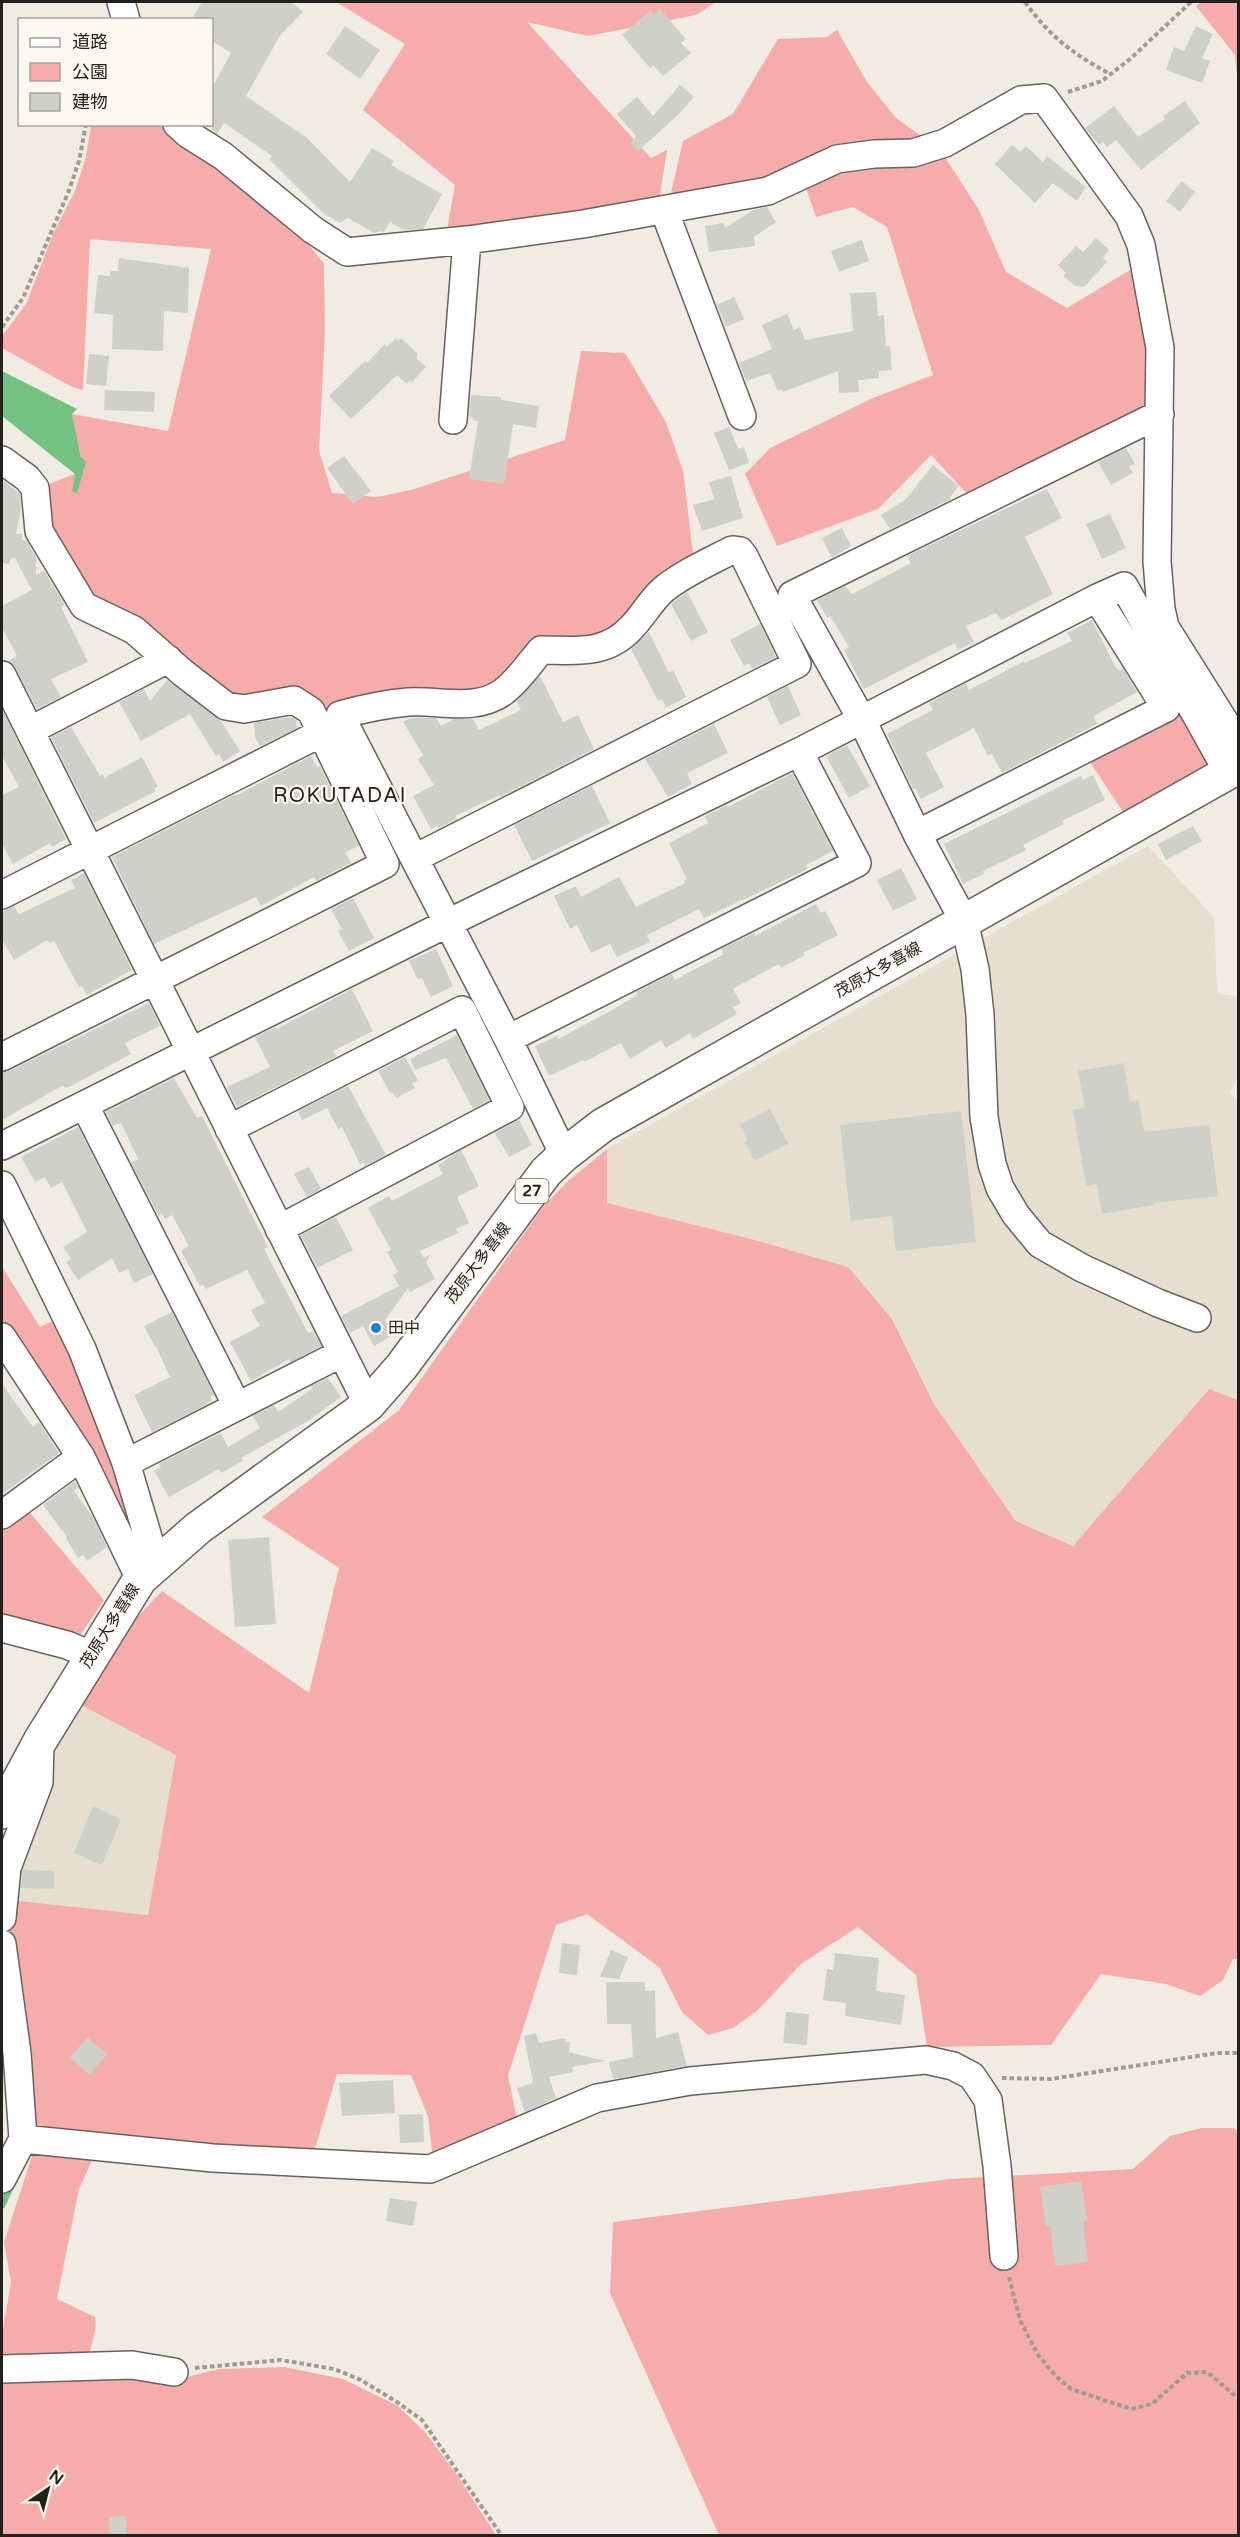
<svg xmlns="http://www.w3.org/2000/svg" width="1240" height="2537" font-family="'Varela Round','Noto Sans JP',sans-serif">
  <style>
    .built { fill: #e6decf }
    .green { fill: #f6acab }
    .water { fill: #74c282 }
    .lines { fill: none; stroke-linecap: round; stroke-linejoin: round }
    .stream { stroke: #74c282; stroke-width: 7 }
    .building { fill: #cfd1c8 }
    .minor-casing { stroke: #67635c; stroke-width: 30 }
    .major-casing { stroke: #67635c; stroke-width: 36 }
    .path { stroke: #9e9a94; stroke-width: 4; stroke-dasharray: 4.5 3; stroke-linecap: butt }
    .minor { stroke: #fff; stroke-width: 27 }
    .major { stroke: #fff; stroke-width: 33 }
    .poi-dot { fill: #1884ce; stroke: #fdf9f0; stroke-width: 2 }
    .labels { text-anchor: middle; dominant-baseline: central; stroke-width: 4.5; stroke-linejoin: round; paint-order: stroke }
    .shield { fill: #fdf9f0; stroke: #64625d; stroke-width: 1.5 }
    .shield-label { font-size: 15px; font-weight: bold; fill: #23211e }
    .street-label { font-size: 16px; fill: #23211e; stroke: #fdf9f0 }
    .poi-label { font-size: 16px; fill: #23211e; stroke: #fdf9f0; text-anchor: start }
    .quarter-label { font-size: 20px; letter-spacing: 1.5px; fill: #23211e; stroke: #fdf9f0 }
  </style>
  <rect width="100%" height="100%" fill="#f0ebe3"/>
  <path class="built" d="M1148,846l66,71 3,76 21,4v80l-8,16 8,8v299l-30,-11 -134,157 -57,-25 -83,-117 -42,-85 -44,-52 -89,-26 -153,-38 1,-54z
    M81,1705l95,50 -28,160 -137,-15 41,-145z"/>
  <path class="green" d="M336,2h380l-20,13 -108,21 -61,-14 124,136 16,-8 -7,45 -5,8 -209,33 9,-51 -92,-75 42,-66z
    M1201,2h37v84l-3,-31 -39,-49z
    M837,30l30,52 29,36 32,23 -165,44 -83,14 -9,-6 12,-52 50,-27 45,-75 49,-2z
    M91,125h76l124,97 33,42 1,67 -6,120 13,42 45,4 34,-7 154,-50 16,-89 44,2 41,69 17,49 10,82 6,8 -81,73 -57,9 -59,43 -71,11 -104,11 -14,-3 -70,-1 -155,-103 -43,-73 -4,-41 34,-13 -3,17 9,-34 -9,-43 96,17 43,-182 -121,-10 -7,151 -11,-3 -70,-39v-12l24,-32 28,-72 21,-41 11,-34z
    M945,157l34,53 27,62 61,36 68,-41 19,128 -12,18 -171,85 -40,-43 -53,54 -101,37 -32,-72 25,-26 103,-50 60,-23 -46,-148 -34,-20 -37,10 -12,-35 31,-13z
    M1179,709l31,47 -4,19 -79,43 -41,-62z
    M607,1149v54l152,38 89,26 44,52 42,85 82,117 57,25 136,-157 29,11v559h-5l-10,21 -23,16 -34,-12 -65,-10 -50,71 -124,2 -11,-72 -58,-48 -56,36 -44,47 -25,18 -25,7 -26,-23 -23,-45 -72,-53 -31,11 -48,151 10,48 -85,36 -5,-44 -17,-41 -74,-1 -24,81 -270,-21 -15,-13 -21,-198 4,-23 137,15 28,-160 -95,-50 45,-76 36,-38 147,102 30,-125 -77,-51 137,-107 144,-203 24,-25z
    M2,1267l38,60 19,-9 19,37 62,197 -65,-125 -73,-106z
    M25,1507l79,93 -29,43 -73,-19v-101z
    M1202,2128h31l5,3v404h-519l-109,-242 3,-71 337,-43 183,-10 37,-33z
    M96,2152l-17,37 -22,110 38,18c3,16 -6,28 -6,44l-87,4v-31l9,-52 -7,-40 29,-89z
    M284,2367l59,12 55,27 27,26 30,40 41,63h-494v-161l181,4 36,-9z"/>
  <path class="water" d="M2,371l75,38 -5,5 9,43 5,5 -9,31 -5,-2 3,-17 -73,-58z"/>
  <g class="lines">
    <path class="stream" d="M2,2205l10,-22"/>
  </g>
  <path class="building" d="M202,2h90l11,10 -22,22 -35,62 61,42 43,44 22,-34 22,13 -3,4 51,29 -19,35 -19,1 -14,-8 -6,10 -3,-1 -7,2 -26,-15 -8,5 -16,-9 -55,-55 3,-3 -48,-33 -7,11 -5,-4v-42l19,-35 -19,-12v-21h-21z
    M660,9l26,30 -5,4 10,10 -28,23 -10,-11 -3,3 -28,-33 29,-25 3,4z
    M345,26l35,24 -20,29 -34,-25z
    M1196,26l17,8 -11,24 8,3 -8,22 -36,-13 8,-23 10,4z
    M680,85l14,12 -14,16 -42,38 -8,-7 6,-8 -19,-22 20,-17 16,19z
    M1185,101l15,22 -59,47 -25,-30 -9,7 -4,-5 -4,3 -14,-17 29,-22 24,31 27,-18 -2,-3z
    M1012,145l8,7 6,-6 17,16 4,-6 39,31 -9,14 -24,-18 -18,20 -40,-39z
    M1182,181l13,11 -15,20 -14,-11z
    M767,207l9,15 -22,15 1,9 -46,6 -4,-26 19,-3 1,5 28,-18z
    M1096,238l13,12 -6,8 4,4 -23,25 -9,-1 -12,-10 3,-3 -8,-8 18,-19 7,6z
    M862,240l7,21 -30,11 -8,-21z
    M119,258l70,10 -1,45 -24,-2 -1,40 -51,-2 1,-34 -19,-2 4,-38 12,1v-5h8z
    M876,292l2,24 6,-1 2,31h4l2,24 -13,1v7l-21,2 1,12 -20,1 -1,-22 -55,21 -1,-3 -4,2 -8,-18 -24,8 -7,-18 33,-14 -10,-24 25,-11 7,16 6,-3 5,13 48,-9 -3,-38z
    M734,297l10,22 -18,8 -9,-22z
    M396,338l2,3 3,-3 17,16 -2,4 10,9 -14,15 -2,-2 -3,4 -10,-9 -46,44 -22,-23 36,-35 2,2 18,-19 2,3z
    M89,354l20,2 -3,30 -20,-2z
    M105,390l50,2 -1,20 -50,-2z
    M471,395l30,2v3l38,6 -3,22 -23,-4 -9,60 -35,-5 9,-58 -5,-1 -1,-3 -3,-1z
    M729,427l9,22 6,-2 5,16 -20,7 -15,-37z
    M1126,448l9,16 -6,2 4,7 -22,12 -13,-23z
    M344,456l27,35 -18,13 -26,-36z
    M933,465l26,21 -9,11 1,2 -61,30 -9,-14 25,-16z
    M731,476l12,42 -41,13 -9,-26 21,-6 -5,-17z
    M2,479l18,15 1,15 -5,25h6v6h4l10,17v18l8,-4 21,34 -4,2 27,55 -37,17 10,18 -24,12 -21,-41 -8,-7 9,-5 -15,-29v-21l30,-16 -17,-32h-4l-2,6 -7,-1z
    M1047,489l15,29 -37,19 28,57 -51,26 -6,-7 -30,13 8,16 -16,8 -3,-7 -91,46 -20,-39 5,-3 -19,-31 -3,2 -10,-18 28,-14 7,8 59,-31 -4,-7z
    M1110,514l16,34 -24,11 -16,-35z
    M842,528l9,18 -19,12 -10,-20z
    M687,592l21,40 -17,9 -20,-37z
    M1092,620l23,46 4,5 4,-2 14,23 -43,24 3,8 -95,49 -10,-19 -4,2 -14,-28 -48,25 18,34 -23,12 -6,-11 -2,1 -26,-55 46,-24 -4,-7 37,-20 3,7 55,-29 1,2 47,-22 -5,-8z
    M760,624l16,33 -24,12 -3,-6 -5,3 -14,-26z
    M649,632l20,41 4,-3 13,27 -20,11 -4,-9 -4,2 -27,-52z
    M540,676l23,46 15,-7 16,34 -94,48v-2l-45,21 2,3 -19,9 -1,-2 -6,3 -18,-33 21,-11 -16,-26 5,-4 -20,-33 7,-4h26l5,8 13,-7h19l6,11 42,-20 -4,-9z
    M167,680l54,41 19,30 -17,11 -4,-8 -3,2 -26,-42 -49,27 -22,-39 25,-13 6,12z
    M788,686l13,29 -21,10 -13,-28z
    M2,709l64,130 -14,8 -2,-4 -37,21 -11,-21v-48l17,-8 -17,-31z
    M291,717l5,3 1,8 -37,18 -5,-9 -1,-14z
    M714,724l14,29 -41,20 5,11 -24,13 -23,-38z
    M71,727l29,49 3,-2 1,4 38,-21 16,30 -4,1 2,3 -62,32 -43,-86z
    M847,745l23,41 -21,12 -23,-42z
    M311,756l6,11 3,-1 39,80 -14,6 6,11 -35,18 -2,-4 -53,29 -5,-9 -102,47 -42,-87 124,-63 1,1z
    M792,773l41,78 -27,14 2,4 -104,49 -5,-9 -52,26 3,7 -33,15 -7,-13 -19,9 -14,-28 -7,4 -16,-33 22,-10 5,11 38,-20 17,30 49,-24 -1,-3 3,-1 -18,-36 39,-20 -3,-7 22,-11 1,2z
    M1093,775l12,25 -43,21 2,3 -41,21 3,5 -43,21 1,3 -21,10 -19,-40 137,-68 2,4z
    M592,786l18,37 -78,38 -18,-36z
    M1193,826l9,15 -36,19 -8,-16z
    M901,868l16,31 -24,12 -16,-31z
    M84,873l48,97 -45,25 -5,-9 -3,1 -25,-46 -5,2 -2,-3 -33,20 -12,-21v-27l12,-6 5,8 56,-26 -4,-8z
    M353,898l21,40 -25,13 -11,-20 4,-2 -11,-20z
    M816,904l5,9 4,-2 13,24 -35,18 2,2 -24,13 -2,-4 -43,23 -3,2 8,14 -8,4 4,7 -44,25 -3,-6 -24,15 -5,-8 -31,19 -9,-16 -37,19 -1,-2 -34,16 -14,-30 22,-10 1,3 49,-26 30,-18 -1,-3 36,-18 3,6 49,-26 -3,-5 33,-16 1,3z
    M436,949l17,37 -22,11 -9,-19 -4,2 -9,-19z
    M352,989l21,42 -40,20 4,5 -100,51 -10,-20 43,-20 -15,-30 21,-10 1,2z
    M149,1003l11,23 -35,17 6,11 -64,34 -5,-2 -60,34v-47l7,-2z
    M457,1035l32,65 -16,9 -27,-51 -31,12 -5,-11z
    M405,1057l13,24 -6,2 3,5 -19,10 -4,-6 -2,1 -12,-22z
    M1124,1063l6,39 8,-2 6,32 65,-7 9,71 -65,7v2l-51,9 -5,-30 -11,2 -13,-76 12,-2 -7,-37z
    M174,1078l23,40 5,-2 66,131 -4,2 44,84 5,-2 8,15 -30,16 -2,-3 -38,22 -21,-39 30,-16 -9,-16 14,-7 -18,-33 -41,19 -3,-5 -3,2 -19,-35 8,-5 -17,-31 -7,4 -3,-5 -3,2 -28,-53 7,-4 -17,-36 -8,3 -7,-14z
    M348,1086l38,69 -21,11 -2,-4 -3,2 -18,-37 -4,2 -11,-21 -25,12 -4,-9z
    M770,1109l18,35 -34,17 -9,-19 3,-2 -8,-16z
    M961,1111l15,131 -80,9 -4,-35 -41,5 -11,-96z
    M519,1120l13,25 -23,12 -14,-24z
    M78,1127l75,147 -19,9 -6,-14 -9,4 -7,-15 -34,22 -12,-18 5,-3 -8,-12 24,-15 -25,-50 -11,6 -6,-11 -10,5 -14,-25z
    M461,1150l18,36 -22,11 12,26 -13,6 2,4 -38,18 4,7 7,-4 -5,8 9,17 -25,13 -2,-4 -23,32 8,15 -19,11 -11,-20 -13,7 -9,-17 58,-30 -6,-11 5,-3 -11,-20 4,-2 -23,-42 21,-12 3,5 51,-27 -5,-9z
    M309,1167l12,22 -14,8 -13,-23z
    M336,1217l17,33 -36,18 -16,-33z
    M172,1312l42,83 -4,2 2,3 -6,5 -54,27 -18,-37 36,-18 -14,-31 -1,1 -11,-21z
    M328,1378l13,19 -33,24 -67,37 2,3 -22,12 -2,-4 -50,28 -15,-26 7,-4 -2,-3 62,-31 7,14 32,-19 -7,-12 21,-11 4,7 35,-24 -2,-2z
    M2,1384l31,43 6,-5 20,31 -57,41z
    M75,1481l3,7 -4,3 18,25 15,31 -20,14 -4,-6 -5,3 -12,-20 1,-1 -24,-32z
    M269,1537l7,87 -41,3 -7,-87z
    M93,1806l28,13 -19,46 -28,-12z
    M23,1870l31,1v18l-33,-1z
    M562,1943l18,2 -3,30 -18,-2z
    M611,1950l17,7 -9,22 -19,-2z
    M835,1953l44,5 -3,33 29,4 -4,30 -56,-9 1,-13 -23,-3 4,-31 6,1z
    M606,1982h39v9l10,-1 1,48 22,-6 9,34 -74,13 -4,-17 24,-5 -2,-33h-24z
    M786,2012l23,2 -2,31 -24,-2z
    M536,2033l3,10 26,-5 1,4 4,-1 -1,11 36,9 -33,6 1,5 -24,5 7,21 -31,14 -8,-24 16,-5 -9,-47z
    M87,2037l20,17 -17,21 -20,-17z
    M393,2080l2,33 -53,3 -3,-33z
    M423,2114l1,28 -24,1 -1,-28z
    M1081,2181l6,40h-4l5,41 -33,4 -5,-40h-4l-6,-39z
    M390,2198l27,4 -4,24 -27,-5z
    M126,2516l1,19h-17l-1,-18z"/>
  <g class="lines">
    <defs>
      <path id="minor" d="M121,2l5,18
        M177,124l11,10 35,22 90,74 34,22 120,-12 116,-16 185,-33 69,-32 37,-5 39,-1 32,-10 76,-43 23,-2 85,118 12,29 19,103 -3,213 4,48 4,18 73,116
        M664,210l78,206
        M1160,414l-368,181 70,125 55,114 47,87 11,48 5,46 4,102 8,47 8,24 16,27 24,29 42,24 76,35 39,15
        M453,420l14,-180
        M2,460l25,18 8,10 4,43 45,75 50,24 49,43 43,33 18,3 50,-9 17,11 74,153 -383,193
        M2,675l366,730
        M31,730l137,-71
        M917,834l249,-126 -69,-110
        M415,858l382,-194 -53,-108 -4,-5 -8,-1c-23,12 -48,23 -68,39 -13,11 -21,27 -33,39 -26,28 -57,22 -90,22 -12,14 -23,31 -38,42 -27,20 -64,8 -95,10 -23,2 -46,7 -68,13l168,324 56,116
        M2,895l321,-163
        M508,1039l349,-176 -58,-111
        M85,1106l152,300
        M229,1129l233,-119 48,97 -231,122
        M2,1146l446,-223 351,-171 298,-154 27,-12 104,186
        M2,1185l80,164 44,114 30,101
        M2,1337l79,120 59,122
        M126,1463l216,-110
        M2,1515l79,-58
        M2,1628l65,17 24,10
        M2,1918l5,-50 32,-86 1,-39
        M2,1944l15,109 6,86 -21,40
        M23,2139l190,19 217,11 167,-71 93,-17 236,-21 27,6 19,10 16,24 9,66 7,90
        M2,2369l130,-4 42,7"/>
      <path id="major" d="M2,1812l38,-71 100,-162 58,-51 170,-123 34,-39 144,-194 18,-17 39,-30 635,-358"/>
    </defs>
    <use href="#minor" class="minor-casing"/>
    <use href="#major" class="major-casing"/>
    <path class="path" d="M1025,2c26,36 47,51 85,72
      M1068,92l34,-11 28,-22 61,-57
      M2,327l21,-29 45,-105 11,-32 7,-37
      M1002,2078l49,1 166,-26h21
      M1009,2277l11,43 18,35 18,21 15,13 60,20 21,-5 35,-31 20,-1 31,26
      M195,2368l86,-8 53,9 27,11 36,22 25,18 80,116"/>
    <use href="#minor" class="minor"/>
    <use href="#major" class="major"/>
  </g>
  <circle class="poi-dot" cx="376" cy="1328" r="6"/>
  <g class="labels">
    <rect class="shield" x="515.5" y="1179" width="33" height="24" rx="4.5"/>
    <g class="shield-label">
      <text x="532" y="1191">27</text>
    </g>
    <g class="street-label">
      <text transform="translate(878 970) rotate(-29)">茂原大多喜線</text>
      <text transform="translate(478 1263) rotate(-53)">茂原大多喜線</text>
      <text transform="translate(110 1626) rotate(-58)">茂原大多喜線</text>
    </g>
    <g class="poi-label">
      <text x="388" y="1328">田中</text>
    </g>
    <g class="quarter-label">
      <text x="340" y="796">ROKUTADAI</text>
    </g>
  </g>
  <rect width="1240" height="2537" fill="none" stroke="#23211e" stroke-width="6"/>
  <rect x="18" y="18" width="195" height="108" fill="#fdf9f0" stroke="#a6a39c" stroke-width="1.5"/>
  <rect x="30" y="38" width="30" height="9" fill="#ffffff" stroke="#a6a39c" stroke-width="1.5"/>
  <text x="72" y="48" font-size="18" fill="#23211e">道路</text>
  <rect x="30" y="63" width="30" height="18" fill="#f6acab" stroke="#a6a39c" stroke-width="1.5"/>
  <text x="72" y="78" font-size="18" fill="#23211e">公園</text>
  <rect x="30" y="93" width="30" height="18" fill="#cfd1c8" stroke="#a6a39c" stroke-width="1.5"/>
  <text x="72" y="108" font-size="18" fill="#23211e">建物</text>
  <g transform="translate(48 2489) rotate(35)" stroke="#fdf9f0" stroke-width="4.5" paint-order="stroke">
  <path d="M0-4.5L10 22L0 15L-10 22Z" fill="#23211e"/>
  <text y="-9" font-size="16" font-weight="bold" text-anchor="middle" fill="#23211e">N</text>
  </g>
</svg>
